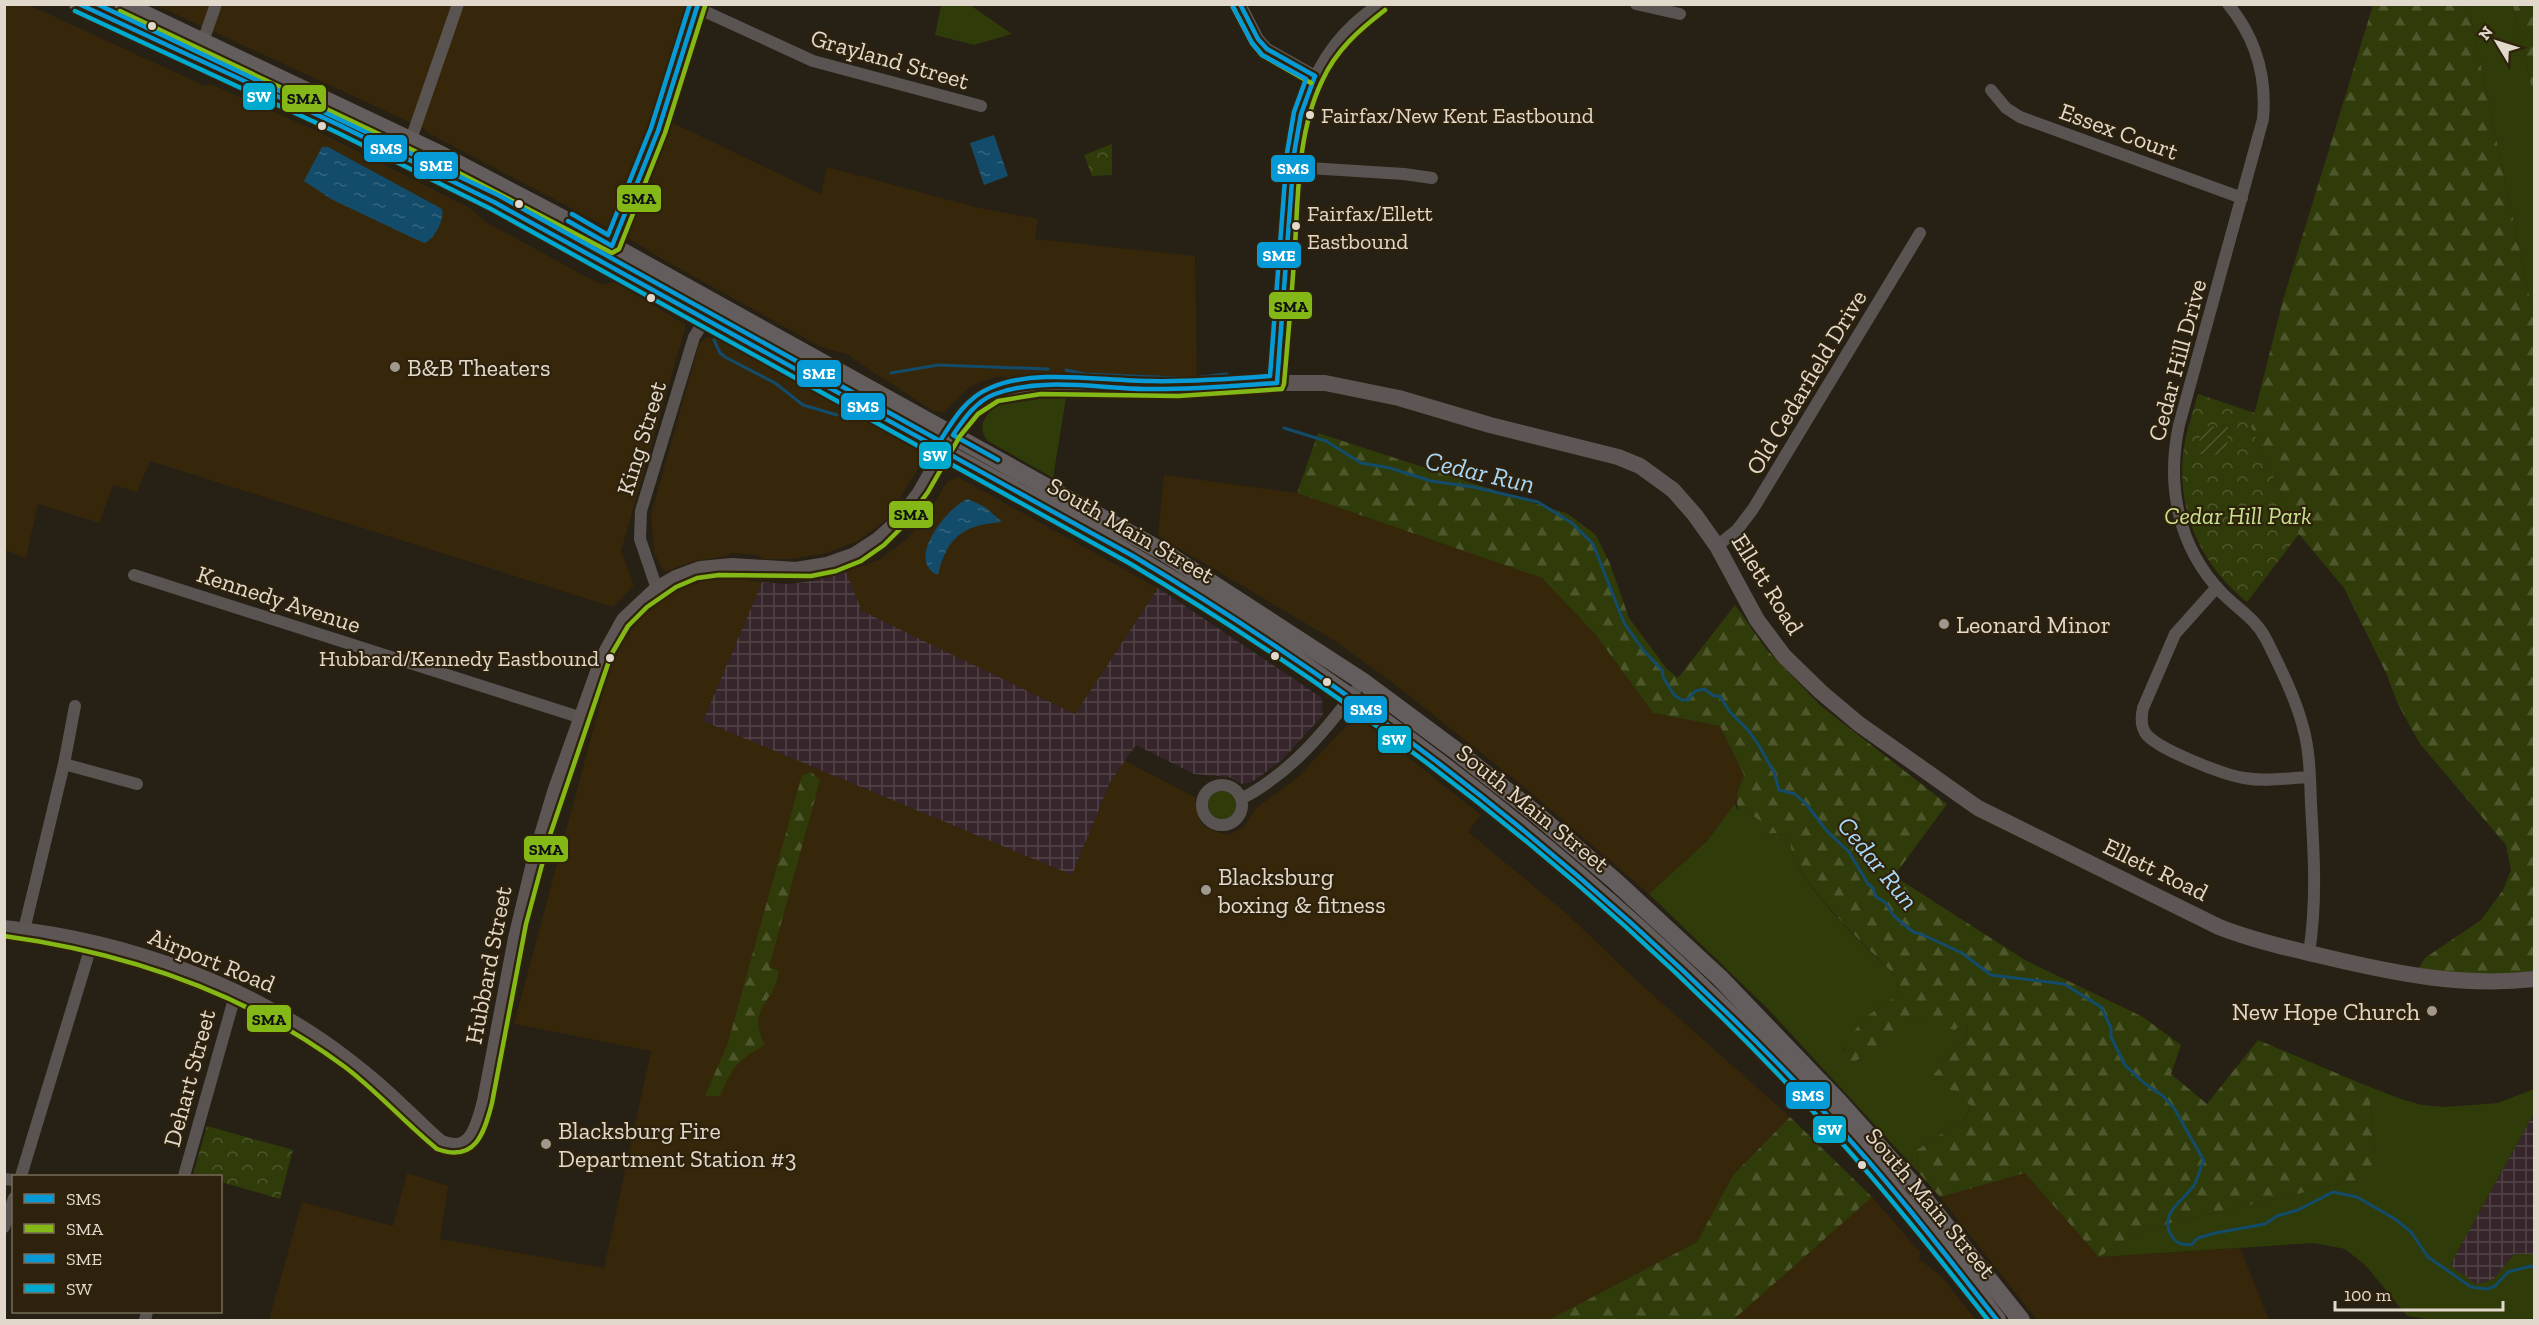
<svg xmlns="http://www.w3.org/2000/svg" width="2539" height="1325" font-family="'Zilla Slab',serif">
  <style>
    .built { fill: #36270b }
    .industrial { fill: url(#industrial-grid) }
    .grass { fill: #303b0a }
    .forest { fill: url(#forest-firs) }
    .park { fill: url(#park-crowns) }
    .garden { fill: url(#garden-furrows) }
    .water { fill: url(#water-ripples) }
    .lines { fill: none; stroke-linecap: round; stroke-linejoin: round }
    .stream { stroke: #134c6a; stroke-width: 3 }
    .street { stroke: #595452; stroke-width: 12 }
    .secondary { stroke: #5d5655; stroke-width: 16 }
    .primary { stroke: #645d5d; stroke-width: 18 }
    .bus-1-casing { stroke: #2f220c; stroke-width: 9 }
    .bus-2-casing { stroke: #2f220c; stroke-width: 9 }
    .bus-3-casing { stroke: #2f220c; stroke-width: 9 }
    .bus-4-casing { stroke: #2f220c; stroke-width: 9 }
    .bus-1 { stroke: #069bd6; stroke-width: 4.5 }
    .bus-2 { stroke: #84b817; stroke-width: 4.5 }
    .bus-3 { stroke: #069bd6; stroke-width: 4.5 }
    .bus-4 { stroke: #00a9ce; stroke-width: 4.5 }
    .bus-dot { fill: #e1d9cc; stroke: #2f220c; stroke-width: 2 }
    .poi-dot { fill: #a0988c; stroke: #2f220c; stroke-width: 2 }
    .labels { text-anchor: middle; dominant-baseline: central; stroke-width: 4.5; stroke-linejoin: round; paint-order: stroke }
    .bus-label { font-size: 22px; fill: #e1d9cc; stroke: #2f220c; text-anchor: start }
    .street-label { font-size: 24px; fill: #e1d9cc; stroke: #2f220c }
    .poi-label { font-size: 24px; fill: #e1d9cc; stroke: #2f220c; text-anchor: start }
    .park-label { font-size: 24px; font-style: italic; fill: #c7e38e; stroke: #2f220c }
    .water-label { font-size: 26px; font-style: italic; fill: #a8d8f9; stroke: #2f220c }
    .line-badge { stroke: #2f220c; stroke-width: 2 }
    .badge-label { font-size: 16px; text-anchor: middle; font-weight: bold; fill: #fff }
    .pale-badge-label { font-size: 16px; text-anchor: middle; font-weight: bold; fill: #111 }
  </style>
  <defs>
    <pattern id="industrial-grid" width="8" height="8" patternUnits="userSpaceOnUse" patternTransform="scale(1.5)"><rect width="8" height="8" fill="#36252a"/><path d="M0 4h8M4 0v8" fill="none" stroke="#534448"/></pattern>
    <pattern id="forest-firs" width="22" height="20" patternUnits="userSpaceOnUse" patternTransform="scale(1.5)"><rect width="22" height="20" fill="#303b0a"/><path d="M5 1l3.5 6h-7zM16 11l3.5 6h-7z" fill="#4e572c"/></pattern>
    <pattern id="park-crowns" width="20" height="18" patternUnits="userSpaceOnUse" patternTransform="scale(1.5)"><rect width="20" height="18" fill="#303b0a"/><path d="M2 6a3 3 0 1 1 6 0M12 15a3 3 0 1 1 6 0" fill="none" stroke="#4e572c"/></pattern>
    <pattern id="garden-furrows" width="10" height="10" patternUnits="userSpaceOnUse" patternTransform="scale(1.5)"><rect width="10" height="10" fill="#303b0a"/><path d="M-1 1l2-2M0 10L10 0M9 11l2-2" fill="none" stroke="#4e572c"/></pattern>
    <pattern id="water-ripples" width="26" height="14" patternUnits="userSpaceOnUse" patternTransform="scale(1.5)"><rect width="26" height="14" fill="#134c6a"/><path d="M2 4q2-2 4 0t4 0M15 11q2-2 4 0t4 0" fill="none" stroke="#35657e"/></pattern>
  </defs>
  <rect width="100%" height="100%" fill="#272014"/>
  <path class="built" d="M5,5h24l176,81 6,-2 104,46 155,78 14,13 97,53 22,11 11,-3 72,43 -65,226 13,34 -21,22 -463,-146 -13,31 -24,-7 -14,38 -61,-19 -12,54 -21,-8z
    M156,5h554l-39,117 150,72 6,-27 148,40 63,12 -3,20 160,17 2,122 -200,-1 -20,6 -10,6 -23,23 -11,-1 -81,-53 -2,-3 -29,-8 -164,-91 -25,-16 -204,-107 -1,-3z
    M707,337l12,2 198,110 4,7v8l-34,55 -29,22 -32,12 -35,6h-28l-6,-4 -25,-2 -6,3 -32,5 -30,11 -10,-19 -3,-39 48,-170z
    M1164,475l133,18 245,85 54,57 57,78 67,13 24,49 -9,28 -28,38 -58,53 -120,-103 -141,-112 -59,-42 -171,-101z
    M958,477l200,111 -83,126 -213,-103 -16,-39 33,-12 29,-22 23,-29 16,-27z
    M726,578l36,4 -59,139 369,154 38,-93 15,-21 70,36 4,22 7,9 21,7 17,-8 12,-19 41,-30 51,-54 8,-3 8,1 117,93 -13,17 97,80 71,68 154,137 -57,58 -36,67 -148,78h-1280l33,-118 91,24 14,-53 41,13 -8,53 164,29 47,-217 -137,-27 92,-342 14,-35 19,-27 31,-25 30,-13z
    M2025,1173l74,84 141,-9 29,72h-232l-97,-123z
    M1872,1197l48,55 -1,7 24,19 33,42h-243z"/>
  <path class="industrial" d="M846,572l16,39 213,103 83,-126 164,110 1,17 -40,44 -31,23 -10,2 -13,-7 -35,-3 -58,-29 -26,37 -38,93 -369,-154 59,-139 25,2 26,-3z
    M2534,1113v141h-20l-21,26 -17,4 -26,-19z"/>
  <path class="grass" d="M941,5h29l42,29 -38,11 -39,-10z
    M2468,5h45l21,94v219z
    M1013,398h53l-13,80 -65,-37c-17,-18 8,-39 25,-43z
    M1208 805a14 14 0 1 1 28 0a14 14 0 1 1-28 0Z
    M1735,803l2,6 11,3 12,9 2,13 14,-1 13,4c2,7 2,16 5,22 23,44 69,85 104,119l-1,17c-8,8 -18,12 -27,19 -12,9 -19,24 -26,36l14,11 40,-37 14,-6 16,6h37l3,4 -2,10 -32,36 7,16h11l19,15 -6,13 -48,32 2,23 -150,-163 -120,-116 58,-53z
    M2355,1081l46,18 21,6 22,2 54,-4 36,-14v24l-84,152 26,19 17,-4 21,-26h20v63l-5,3h-95l-27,-4 -41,-50 -21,-17 -31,-6 -215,14 31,-21 44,-14 180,-41 21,-27 -5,-53z"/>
  <path class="forest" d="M2373,5h95l66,313v653c-37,4 -78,6 -115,-3l6,-10 56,-38 22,-30 8,-20 -5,-25 -86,-101 -22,-40 -12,-31 -42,-85 -45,-54 -48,-107 32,-127z
    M2513,5h21v94z
    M1318,433l250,81 28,21 14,29 19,54 38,51 11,9 57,-73 31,44 55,57 126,98 -53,72 131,84 118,57 38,28 -10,29 36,30 51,-64 97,41 15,19 5,54 -6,19 -15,8 -180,41 -44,14 -31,21 -74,-84 -85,24 -21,-24 -2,-23 48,-32 6,-12 -19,-16h-11l-7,-5v-11l32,-36 2,-10 -3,-4 -5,1 -5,5 -27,-6 -16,-6c-24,11 -38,36 -62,46l-7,-6c2,-15 15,-35 27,-44 9,-7 19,-11 27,-19l1,-17c-35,-35 -80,-75 -104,-119 -3,-6 -3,-15 -5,-22l-13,-4 -14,1 -5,-6 3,-7 -12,-9 -6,1c-11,-10 -2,-26 2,-38l-24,-49 -67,-13 -57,-78 -54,-57 -245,-85z
    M811,772l9,8 -51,187 9,3c1,31 -34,36 -13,75 -29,16 -32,22 -45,51h-15l23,-53 74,-268z
    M1790,1117l82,80 -139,123h-184l148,-78 36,-67z"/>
  <path class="park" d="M1112,144v31l-20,1 -8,-21z
    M2198,394l57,19 -4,14 48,107 -52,68c-47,-38 -72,-93 -63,-155 3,-18 9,-36 14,-53z
    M207,1126l86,24 -13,49 -59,-17 -1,-6 -27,-2z"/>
  <path class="garden" d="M2200,426l28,1 -1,28 -28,-1z"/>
  <path class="water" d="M994,135l14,41 -24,9 -14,-42z
    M322,147h6l114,62c3,10 -8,30 -17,34l-10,-4 -84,-40 -27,-18z
    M968,499l17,8 17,15c-38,3 -55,14 -64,53 -34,-14 10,-69 30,-76z"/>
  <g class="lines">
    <path class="stream" d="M714,340l6,13 5,4 50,26 28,22 34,10
      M1066,370l19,4 94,4
      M891,373l47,-8 110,4
      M1200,377l27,-3
      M1284,428l42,13 35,22 29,5 41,13 42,6 65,15 34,21 21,21 31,79 19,27 19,20 1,7 11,18 8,5h6l7,-9 9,-2 10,7h6l10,16 18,18 10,14 16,28 5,18 16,4 12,11 19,25 23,22 19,32 5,4 3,9 9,5 9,14 19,16 8,2 41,19 29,22 73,9 37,23 10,21v9l14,28 19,18 19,13 11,12 30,53c-5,7 -5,17 -11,26 -11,14 -34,27 -22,48 5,9 10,9 20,10l7,-7 17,-5 50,-9 12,-8 21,-6 35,-18 24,5 38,22 16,13 17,25 43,30 16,2 8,-3 13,-14 23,-6 3,2"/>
    <path class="street" d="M1240,4l18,35 9,10 48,27
      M1636,4l44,10
      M2228,4c28,34 39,72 35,115l-84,306c-13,61 -1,122 43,168 16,16 34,26 44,46 14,28 29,58 37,88 7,25 7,51 8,77 3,50 6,99 -2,149
      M691,5l122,56 168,45
      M201,47l15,-43
      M1991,90l15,18 14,9 222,81
      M409,145l49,-141
      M1293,167l111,7 28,4
      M1277,383c4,-49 8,-98 11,-147 7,-90 6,-177 92,-232
      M1717,546l20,-16 16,-21 167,-276
      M134,575l448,143
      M2217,587l-42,47 -32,74c-2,9 -3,19 4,27 13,15 77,40 97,43 21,4 44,0 66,-1
      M657,589l-17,-50 1,-28 53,-174 16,-25
      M64,764l73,20
      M1202 805a20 20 0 1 1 40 0a20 20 0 1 1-40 0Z
      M1241,799c48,-25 82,-65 114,-108
      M24,930l40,-166 11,-58
      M21,1176l71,-233
      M184,1176l52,-184
      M4,1179l10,1
      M4,1227l10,-29
      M145,1320l2,-8"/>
    <path class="secondary" d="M606,257l12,-21 40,-105 40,-127
      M4,928c123,13 248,58 345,133 18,14 36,29 52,45 14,12 26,26 40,37 32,13 38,-19 44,-42l31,-163 19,-79 20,-67 48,-134 21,-38 33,-31 19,-11 24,-9 32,-3 64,4 31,-5 28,-10 23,-15 19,-17 23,-30 33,-58 24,-31 16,-9 31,-7 163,1 90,-6h48l74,15 91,27 128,32 22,9 33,24 22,25 22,31 40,74 27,36 37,36 38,32 119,84 241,119c36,14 73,22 111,31 68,16 134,29 204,21"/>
    <path class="primary" d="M78,4c139,65 280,127 416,198 129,68 256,141 383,213 113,63 230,122 339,192 299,190 568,429 781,713
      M123,4l318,151 128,67 596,331 197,128 93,69 81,64 78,66 106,98 117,122 76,85 108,135"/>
    <defs>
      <path id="bus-1" d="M79,4l260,121 155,77 639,354c256,153 489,340 693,558 61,65 116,136 171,206
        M568,221l44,25 46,-115 40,-127
        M998,460l-45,-25c11,-16 23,-34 42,-41 46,-17 102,-6 150,-5 44,1 88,-3 132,-6l17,-229 7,-40 14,-38 -48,-27 -9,-10 -18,-35"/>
      <path id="bus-2" d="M1233,7l19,36 10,12 49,28
        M120,11l318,151 174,91 7,-4 46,-116 40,-127
        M4,936c124,17 240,56 341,131 33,25 60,56 92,82 38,14 47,-15 55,-46l34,-179 24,-89 61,-180 17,-29 19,-19 29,-20 21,-9 22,-3 92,1 25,-5 25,-10 23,-16 18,-18 26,-35 32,-56 18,-22 20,-13 43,-7 137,2 104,-7 2,-5c4,-46 8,-91 11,-137 3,-55 3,-116 27,-166 14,-31 37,-51 63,-71"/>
      <path id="bus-3" d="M97,4l401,191 442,246c13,-21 26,-43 50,-53 45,-20 111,-7 160,-7 40,1 80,-2 120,-5l17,-223 7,-41 12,-33 -44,-24 -10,-12 -19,-36
        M572,214l36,21 43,-107 39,-124"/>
      <path id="bus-4" d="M75,11l261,121 155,77 638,354c255,152 491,338 692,557 59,64 113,132 167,200"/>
    </defs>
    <use href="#bus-1" class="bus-1-casing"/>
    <use href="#bus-2" class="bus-2-casing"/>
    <use href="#bus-3" class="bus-3-casing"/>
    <use href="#bus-4" class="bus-4-casing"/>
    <use href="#bus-1" class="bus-1"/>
    <use href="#bus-2" class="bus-2"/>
    <use href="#bus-3" class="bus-3"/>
    <use href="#bus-4" class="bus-4"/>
  </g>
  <g class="bus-dot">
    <circle cx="152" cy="26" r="5"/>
    <circle cx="1310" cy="115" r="5"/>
    <circle cx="322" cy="126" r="5"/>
    <circle cx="519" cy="204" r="5"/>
    <circle cx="1296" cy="226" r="5"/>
    <circle cx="651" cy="298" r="5"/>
    <circle cx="1275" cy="656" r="5"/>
    <circle cx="610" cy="658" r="5"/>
    <circle cx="1327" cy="682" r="5"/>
    <circle cx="1862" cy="1165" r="5"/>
  </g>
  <g class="poi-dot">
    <circle cx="395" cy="367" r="6"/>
    <circle cx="1944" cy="624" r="6"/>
    <circle cx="1206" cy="890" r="6"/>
    <circle cx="2432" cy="1011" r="6"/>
    <circle cx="546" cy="1144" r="6"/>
  </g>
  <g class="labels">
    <g class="bus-label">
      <text x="1321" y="115">Fairfax/New Kent Eastbound</text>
      <text x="1307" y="213">Fairfax/Ellett<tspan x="1307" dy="28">Eastbound</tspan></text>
      <text x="599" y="658" text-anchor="end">Hubbard/Kennedy Eastbound</text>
    </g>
    <g class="street-label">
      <text transform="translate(890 59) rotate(16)">Grayland Street</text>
      <text transform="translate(2119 131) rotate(20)">Essex Court</text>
      <text transform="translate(2177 360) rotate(-75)">Cedar Hill Drive</text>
      <text transform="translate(1806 382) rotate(-59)">Old Cedarfield Drive</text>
      <text transform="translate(641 438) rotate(-73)">King Street</text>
      <text transform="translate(1131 530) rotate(30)">South Main Street</text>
      <text transform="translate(1768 584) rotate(58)">Ellett Road</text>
      <text transform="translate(279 599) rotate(18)">Kennedy Avenue</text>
      <text transform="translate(1533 808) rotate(39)">South Main Street</text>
      <text transform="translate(2156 869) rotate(26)">Ellett Road</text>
      <text transform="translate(212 960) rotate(22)">Airport Road</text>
      <text transform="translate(488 965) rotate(-79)">Hubbard Street</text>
      <text transform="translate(189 1078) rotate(-75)">Dehart Street</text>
      <text transform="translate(1931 1203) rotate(50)">South Main Street</text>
    </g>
    <g class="poi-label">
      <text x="407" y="367">B&amp;B Theaters</text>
      <text x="1956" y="624">Leonard Minor</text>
      <text x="1218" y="876">Blacksburg<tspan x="1218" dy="28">boxing &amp; fitness</tspan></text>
      <text x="2420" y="1011" text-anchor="end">New Hope Church</text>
      <text x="558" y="1130">Blacksburg Fire<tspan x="558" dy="28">Department Station #3</tspan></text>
    </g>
    <g class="park-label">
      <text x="2238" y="515">Cedar Hill Park</text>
    </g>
    <g class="water-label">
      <text transform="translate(1480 472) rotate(13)">Cedar Run</text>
      <text transform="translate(1878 863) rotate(51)">Cedar Run</text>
    </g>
  </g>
  <g class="line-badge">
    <rect x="242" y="82" width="34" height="29" rx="6" fill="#00a9ce"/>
    <rect x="281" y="84" width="46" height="29" rx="6" fill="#84b817"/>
    <rect x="363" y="134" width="45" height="29" rx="6" fill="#069bd6"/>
    <rect x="413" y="151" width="46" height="29" rx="6" fill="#069bd6"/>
    <rect x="1270" y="154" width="46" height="29" rx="6" fill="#069bd6"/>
    <rect x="616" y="184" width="46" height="29" rx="6" fill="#84b817"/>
    <rect x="1256" y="241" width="46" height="28" rx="6" fill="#069bd6"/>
    <rect x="1268" y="291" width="45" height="29" rx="6" fill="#84b817"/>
    <rect x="796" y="359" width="46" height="29" rx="6" fill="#069bd6"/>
    <rect x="840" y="392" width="46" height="29" rx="6" fill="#069bd6"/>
    <rect x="918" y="441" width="34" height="29" rx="6" fill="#00a9ce"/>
    <rect x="888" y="500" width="46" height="29" rx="6" fill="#84b817"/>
    <rect x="1343" y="695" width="45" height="29" rx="6" fill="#069bd6"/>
    <rect x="1377" y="725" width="35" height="29" rx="6" fill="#00a9ce"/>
    <rect x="523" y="835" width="46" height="28" rx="6" fill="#84b817"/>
    <rect x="246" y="1004" width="46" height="29" rx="6" fill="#84b817"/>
    <rect x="1785" y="1081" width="46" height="29" rx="6" fill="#069bd6"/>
    <rect x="1812" y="1115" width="35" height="29" rx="6" fill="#00a9ce"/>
  </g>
  <g class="badge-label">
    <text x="259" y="102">SW</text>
    <text x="386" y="154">SMS</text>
    <text x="436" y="171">SME</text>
    <text x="1293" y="174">SMS</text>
    <text x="1279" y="261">SME</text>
    <text x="819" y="379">SME</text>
    <text x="863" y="412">SMS</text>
    <text x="935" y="461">SW</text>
    <text x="1366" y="715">SMS</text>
    <text x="1394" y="745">SW</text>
    <text x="1808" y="1101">SMS</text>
    <text x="1830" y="1135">SW</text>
  </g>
  <g class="pale-badge-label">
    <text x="304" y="104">SMA</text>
    <text x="639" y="204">SMA</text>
    <text x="1291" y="312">SMA</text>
    <text x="911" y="520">SMA</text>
    <text x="546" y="855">SMA</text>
    <text x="269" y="1025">SMA</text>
  </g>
  <rect width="2539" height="1325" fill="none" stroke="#e1d9cc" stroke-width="12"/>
  <rect x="12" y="1175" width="210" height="138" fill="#2f220c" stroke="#766b59" stroke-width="1.5"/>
  <rect x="24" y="1194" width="30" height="9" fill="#069bd6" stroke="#766b59" stroke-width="1.5"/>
  <text x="66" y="1205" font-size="18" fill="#e1d9cc">SMS</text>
  <rect x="24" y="1224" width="30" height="9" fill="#84b817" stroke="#766b59" stroke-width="1.5"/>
  <text x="66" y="1235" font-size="18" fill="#e1d9cc">SMA</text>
  <rect x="24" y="1254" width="30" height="9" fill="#069bd6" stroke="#766b59" stroke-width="1.5"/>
  <text x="66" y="1265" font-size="18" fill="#e1d9cc">SME</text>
  <rect x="24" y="1284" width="30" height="9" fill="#00a9ce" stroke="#766b59" stroke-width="1.5"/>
  <text x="66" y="1295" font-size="18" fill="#e1d9cc">SW</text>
  <g transform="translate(2497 42) rotate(308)" stroke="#2f220c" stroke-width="4.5" paint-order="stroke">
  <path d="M0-4.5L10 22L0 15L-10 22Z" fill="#e1d9cc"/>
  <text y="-9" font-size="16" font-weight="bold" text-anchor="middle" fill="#e1d9cc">N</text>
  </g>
  <path d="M2335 1301v9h168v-9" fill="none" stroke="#e1d9cc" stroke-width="3"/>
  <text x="2344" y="1301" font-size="18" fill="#e1d9cc" stroke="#2f220c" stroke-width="4.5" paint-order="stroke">100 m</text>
</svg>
